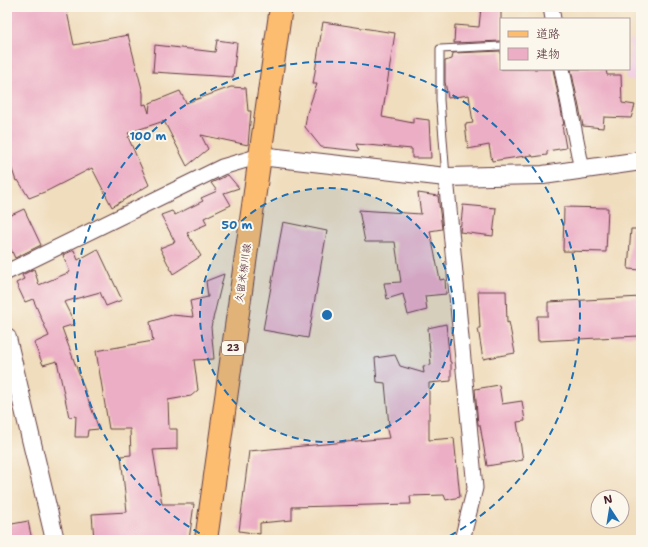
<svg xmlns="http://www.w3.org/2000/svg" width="648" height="547" font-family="'Shantell Sans','Klee One',sans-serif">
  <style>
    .built { fill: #f1d0e3 }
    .building { fill: #ecaec5 }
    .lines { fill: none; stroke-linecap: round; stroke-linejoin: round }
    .service-casing { stroke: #633c41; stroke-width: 9 }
    .minor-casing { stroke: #633c41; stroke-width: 17 }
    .tertiary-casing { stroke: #633c41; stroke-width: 20 }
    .primary-casing { stroke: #633c41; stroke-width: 24 }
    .service { stroke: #fff; stroke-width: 7 }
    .minor { stroke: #fff; stroke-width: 15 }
    .tertiary { stroke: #fff; stroke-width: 18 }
    .primary { stroke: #fcbd6f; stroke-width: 22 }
    .ring { fill: none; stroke: #1f6fb2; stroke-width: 2; stroke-dasharray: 7 5 }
    .labels { text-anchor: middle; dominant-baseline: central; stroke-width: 4; stroke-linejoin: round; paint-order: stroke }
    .shield { fill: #fbf7ec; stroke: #7f6065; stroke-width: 1 }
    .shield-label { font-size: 9px; font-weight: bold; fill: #4a1f2b }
    .street-label { font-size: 10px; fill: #4a1f2b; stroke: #fbf7ec }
    .centre { fill: #1f6fb2; stroke: #fbf7ec; stroke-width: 2 }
    .ring-label { font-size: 12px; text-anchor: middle; font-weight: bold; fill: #1f6fb2; stroke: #fbf7ec; stroke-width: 4; stroke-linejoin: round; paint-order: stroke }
  </style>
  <rect width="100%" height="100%" fill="#fbf7ec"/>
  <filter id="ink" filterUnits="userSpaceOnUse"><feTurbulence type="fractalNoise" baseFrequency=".025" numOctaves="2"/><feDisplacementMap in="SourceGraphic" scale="8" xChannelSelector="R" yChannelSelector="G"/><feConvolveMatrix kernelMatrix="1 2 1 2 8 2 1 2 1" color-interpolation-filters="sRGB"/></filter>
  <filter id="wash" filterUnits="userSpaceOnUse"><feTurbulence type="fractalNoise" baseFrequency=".012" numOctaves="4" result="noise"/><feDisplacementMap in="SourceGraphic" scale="16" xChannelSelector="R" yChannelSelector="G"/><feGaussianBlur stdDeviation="0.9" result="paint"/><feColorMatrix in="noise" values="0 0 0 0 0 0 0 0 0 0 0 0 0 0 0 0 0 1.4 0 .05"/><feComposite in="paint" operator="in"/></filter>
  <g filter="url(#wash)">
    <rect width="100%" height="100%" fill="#f0ddbd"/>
    <path class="built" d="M630,39l11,2v41l-15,-3 1,-10h2z
      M641,106v32l-4,1z"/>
    <g id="blocks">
      <path class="building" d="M7,7h59l8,38 54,-10 15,58v12l3,-1 3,9 1,-10 30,-12 6,12 45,-16 15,1 2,23h3l-3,34 -47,-10 7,14 -21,17 -23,-45 -36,12 2,3 -2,1 21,48 -37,22 -20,-39 -45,23 -18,7 -11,-18 -2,1 -9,-26z
        M481,7h20v34l-47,2 1,-18 24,2z
        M323,22l72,11 -13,84 31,6v-5l16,2 2,38h-19v-9l-56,-5 3,7 -38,-4 -16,-20 2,-14 10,-29h-4z
        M217,40l20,3 -4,34 -80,-5 2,-27 60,7z
        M501,51v18h52l11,56h-2l4,23 -19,3v4l-14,2 -1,-2 -40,6 -3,-16 -21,4 -3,-25 8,-1 -4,-28 -21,3 -3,-16v-21l7,-2 1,-6z
        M571,69h35l1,6h14l1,28 13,2 -4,13 -27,-1 -1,11 -20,-2z
        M228,175l11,13 -15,5 7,12 -27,13 3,6 -20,9 14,23 -28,18 -13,-26 15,-6 -14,-27 11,-4 3,4 28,-14 -2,-3 16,-7 -6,-8z
        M418,193l20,3 4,33 -12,2 10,49 5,-1 1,15 -21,2 2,14 -19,5 -5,-21 -16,5 -3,-16 17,-1 -6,-40h-30l-6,-32 62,4z
        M463,205l33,3 -3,28 -33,-4z
        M564,207l44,1 -2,44 -43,-1z
        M24,209l17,36 -26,13 -8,-17v-24z
        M283,222l44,9 -19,107 -45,-8z
        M631,229h10v41l-13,-1z
        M98,249l24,51 -16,6 -6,-14 -36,10 11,22 -13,4 37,101 -11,1 -1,7h-12l1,-21 -7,1 -12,-56 -14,4 -9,-22 15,-7 -16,-37 -8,3 -9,-19 8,-4 -2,-4 12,-6 5,16 31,-13 -7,-17 11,-5 4,10z
        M224,274l-13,53 3,32 -20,1 4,30 -7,6 -23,4 1,29h8v20l-24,1 9,54h32l-5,36h-95l-2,-26 35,-2 -6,-56 10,-1 -1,-26h-21l-13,-78 57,-10 -3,-19 22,-7 21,2 -3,-16 18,-4 -2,-16z
        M478,291h28l1,32 2,-1 6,31 -32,6 -5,-31h2z
        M641,297v20h-3l1,19 -101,5 -1,-25h11v-14z
        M446,324l4,38h1v19l-22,2v57l25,-2 6,59 -14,3 -2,-5 -34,1 1,8 -119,3v13l-32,3v11l-21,-3 10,-80 140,-13 -3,-12h3l-4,-43 -8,-1 -2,-24 20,-3 5,11 24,7 -1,-7 8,-1 -3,-37z
        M499,385l3,19 20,-3 3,20 -8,1 6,38 -36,6 -7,-41h-2l-3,-36z
        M28,521l4,19h-25v-15z"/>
    </g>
  </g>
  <g filter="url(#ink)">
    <use href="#blocks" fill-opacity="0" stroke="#633c41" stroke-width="1"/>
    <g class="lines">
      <defs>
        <path id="service" d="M446,177l-6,-77v-51l61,-3"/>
        <path id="minor" d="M551,7l2,12
          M562,69l20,101
          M446,177l29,311 -13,52
          M7,272l215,-105 38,-11"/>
        <path id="tertiary" d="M260,156l186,21 97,-2 98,-14
          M7,338l48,202"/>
        <path id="primary" d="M206,540l75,-533"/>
      </defs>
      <use href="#service" class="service-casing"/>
      <use href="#minor" class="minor-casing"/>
      <use href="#tertiary" class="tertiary-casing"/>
      <use href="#primary" class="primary-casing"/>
      <use href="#service" class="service"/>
      <use href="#minor" class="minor"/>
      <use href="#tertiary" class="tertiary"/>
      <use href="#primary" class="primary"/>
    </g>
  </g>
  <circle cx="327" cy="315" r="127" fill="#1f6fb2" fill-opacity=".12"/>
  <g class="ring">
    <circle cx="327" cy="315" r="127"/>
    <path d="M210 539A253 253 0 1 1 444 539"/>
  </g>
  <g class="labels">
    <rect class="shield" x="222" y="341" width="22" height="14" rx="3"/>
    <g class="shield-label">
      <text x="233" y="348">23</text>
    </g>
    <g class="street-label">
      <text transform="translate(243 273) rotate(-82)">久留米柳川線</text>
    </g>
  </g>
  <circle cx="327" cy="315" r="6" class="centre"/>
  <g class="ring-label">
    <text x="148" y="140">100 m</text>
    <text x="237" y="229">50 m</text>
  </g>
  <rect width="648" height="547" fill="none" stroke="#fbf7ec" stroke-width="24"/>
  <rect x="500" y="18" width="130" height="52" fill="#fbf7ec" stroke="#b4a19f"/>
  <rect x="508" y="31" width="20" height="6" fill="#fcbd6f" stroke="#b4a19f"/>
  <text x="536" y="38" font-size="12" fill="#4a1f2b">道路</text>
  <rect x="508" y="48" width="20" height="12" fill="#ecaec5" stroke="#b4a19f"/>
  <text x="536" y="58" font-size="12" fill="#4a1f2b">建物</text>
  <g transform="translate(610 509) rotate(348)"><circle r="19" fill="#fbf7ec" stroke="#b4a19f"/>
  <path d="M0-3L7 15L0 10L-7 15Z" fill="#1f6fb2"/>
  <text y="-6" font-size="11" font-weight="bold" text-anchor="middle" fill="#4a1f2b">N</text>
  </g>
</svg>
